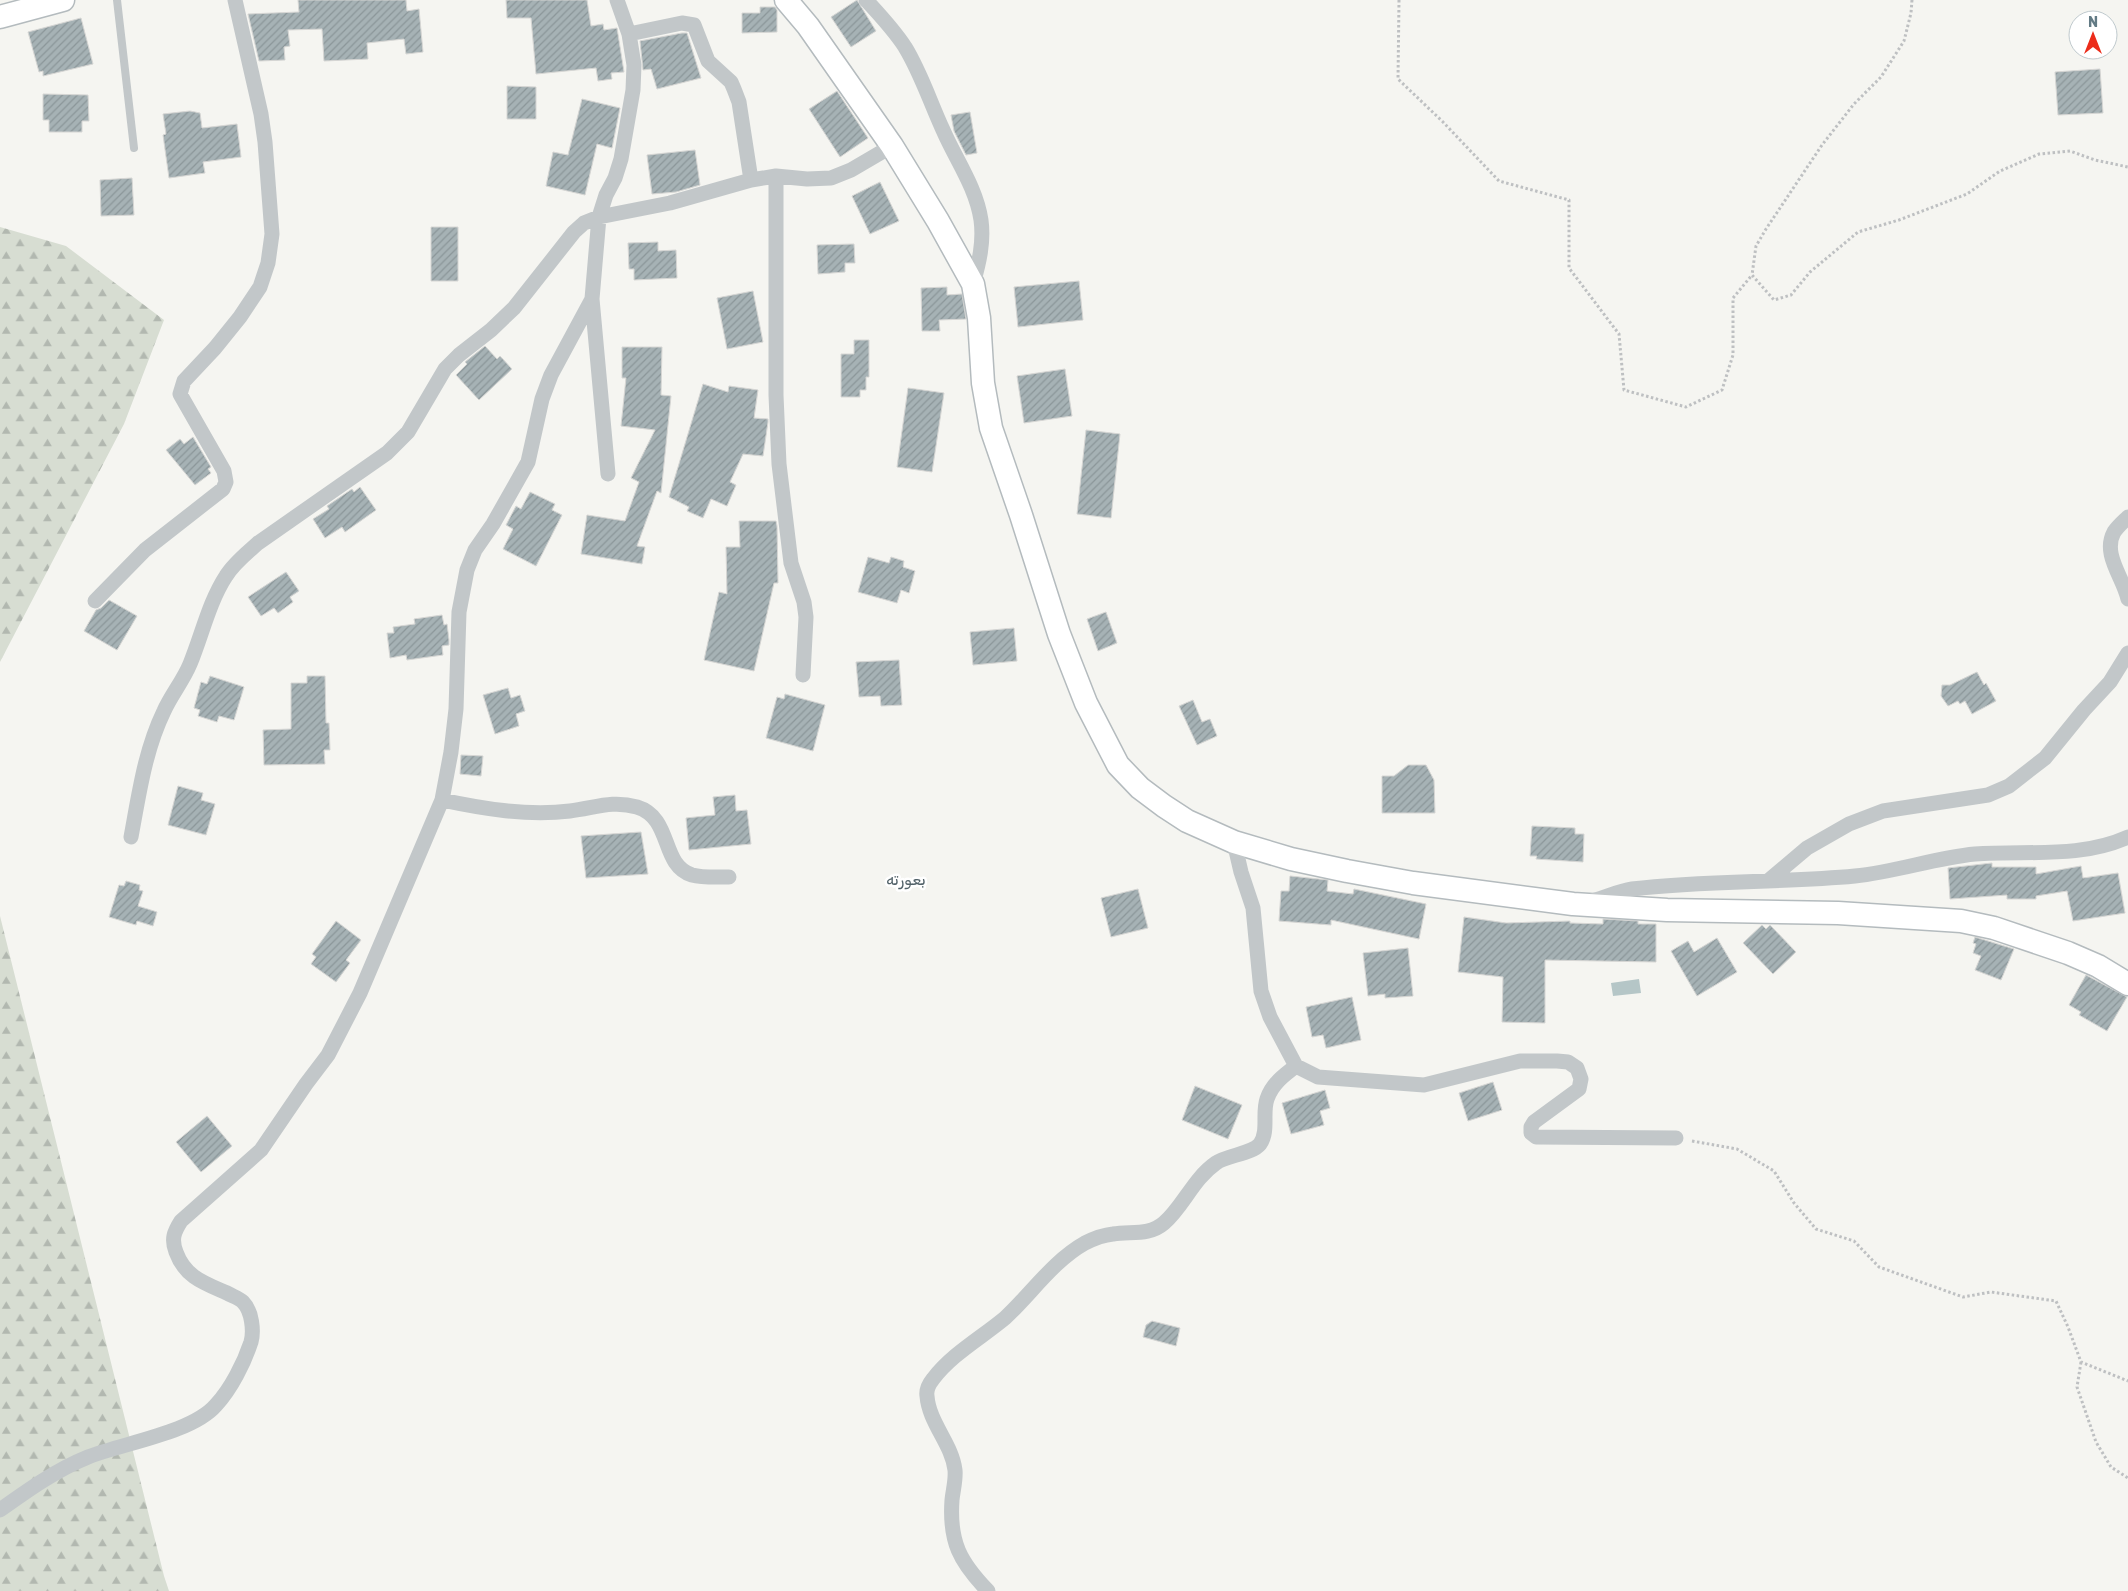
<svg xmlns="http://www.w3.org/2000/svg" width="2128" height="1591" font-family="Rubik,Vazirmatn,sans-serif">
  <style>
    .forest { fill: url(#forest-firs) }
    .water { fill: #b5c6c7 }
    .building { fill: url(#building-hatch); stroke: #d6d6d4 }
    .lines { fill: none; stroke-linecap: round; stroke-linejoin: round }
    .secondary-casing { stroke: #b4bbbe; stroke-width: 25 }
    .path { stroke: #bec0c2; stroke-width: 3; stroke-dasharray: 2.5 2.5; stroke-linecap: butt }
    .lane { stroke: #c2c7c9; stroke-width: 8 }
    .street { stroke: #c2c7c9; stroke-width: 15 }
    .secondary { stroke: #fff; stroke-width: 22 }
    .labels { text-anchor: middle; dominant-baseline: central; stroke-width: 5; stroke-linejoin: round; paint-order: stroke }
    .quarter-label { font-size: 16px; fill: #516168; stroke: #fff }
  </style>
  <defs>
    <pattern id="forest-firs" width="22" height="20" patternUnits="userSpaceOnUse" patternTransform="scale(1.25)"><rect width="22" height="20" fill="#d7ddd2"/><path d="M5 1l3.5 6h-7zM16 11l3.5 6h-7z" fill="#b2b8b0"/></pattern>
    <pattern id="building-hatch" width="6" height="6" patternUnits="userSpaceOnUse" patternTransform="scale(1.25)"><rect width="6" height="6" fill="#a6b2b5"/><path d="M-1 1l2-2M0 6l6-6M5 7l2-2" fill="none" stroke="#8b9699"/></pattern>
  </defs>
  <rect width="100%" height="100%" fill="#f5f5f1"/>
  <path class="forest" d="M0,227l66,19 98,74 -40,104 -124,238z
    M0,916l164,660 5,15h-169z"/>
  <path class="water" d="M1639,979l2,14 -28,3 -2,-13z"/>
  <path class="building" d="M298,0h108l1,11 12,-2 4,43 -17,2 -2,-15 -37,4 1,16 -44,2 -2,-32 -34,1 2,16 -6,1 1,13 -26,1 -11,-47 51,-2z
    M506,0h81l4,26 12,-2 1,6 13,-2 7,44 -13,1 1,6 -14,2 -2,-13 -60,6 -5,-56h-24z
    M857,0l19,31 -25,16 -20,-30z
    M760,7h15l2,3v22l-35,1v-20h18z
    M81,18l12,46 -50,12v-5l-4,1 -11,-40z
    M682,33h5l14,45 -44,11 -6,-20 -8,1 -3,-29z
    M2100,69l3,44 -45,2 -3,-43z
    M507,86l29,1v32h-29z
    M837,91l31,47 -28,19 -31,-48z
    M43,94l45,1 1,26h-7v11h-33v-12h-6z
    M582,99l38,9 -8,40 -15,-4 -12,51 -39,-9 7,-34 15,3z
    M190,111l10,2 2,15 35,-4 4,33 -38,5 2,11 -36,5 -6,-43 3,-1 -3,-20z
    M970,112l7,41 -11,2 -12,-24 -3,-16z
    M695,150l5,35 -24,7 -24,2 -5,-39z
    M132,178l2,37 -33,1 -1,-36z
    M880,182l19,39 -29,13 -18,-38z
    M431,227h27v54h-27z
    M658,242v9l18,-1 1,28 -43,2v-11h-5l-1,-26z
    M854,244l1,19h-10v9l-27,2 -1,-29z
    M1079,281l4,39 -65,7 -4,-40z
    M947,287v8l15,-1 4,25 -27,1 1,11h-18l-1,-43z
    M753,291l10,51 -36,7 -10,-51z
    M854,340h15v37h-3v13h-6v7h-19v-43h13z
    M485,346l12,13 3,-3 12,13 -33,31 -23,-25 11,-11 -2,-2z
    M622,347h40l-1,48 10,1 -10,97 -4,-2 -20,55 8,1 -3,17 -61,-10 6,-39 38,6 14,-39 -8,-4 24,-48 -34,-4 5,-48h-4z
    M1065,369l7,47 -48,7 -7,-47z
    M703,384l25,8 1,-6 29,4 -4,28 14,1v3l-5,34 -20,-2 -13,28 6,3 -9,21 -16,-7 -8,19 -16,-7 2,-4 -20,-10z
    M908,388l36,5 -12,79 -35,-5z
    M1086,430l34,4 -9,84 -34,-4z
    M193,437l18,30 -3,2 3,4 -16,12 -29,-35 14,-11 4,5z
    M360,487l16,23 -31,22 -3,-5 -17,11 -12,-19 16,-10 -2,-3 25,-17 2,3z
    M530,492l25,12 -3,6 10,5 -26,51 -33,-17 10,-20 -7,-4 10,-19 5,3z
    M739,521h37l1,5 1,57h-4l-20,88 -50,-11 15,-68 8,2 -1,-47h14z
    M868,557l21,6 2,-6 13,4 -1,6 12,4 -6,22 -8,-3 -4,13 -39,-11z
    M286,572l13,19 -9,6 3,5 -15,11 -4,-5 -13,8 -13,-19z
    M109,600l28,16 -20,34 -33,-19 12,-21 5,-2z
    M1106,612l11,31 -19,8 -11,-32z
    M442,615l2,10 3,-1 2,16v5l-7,1 1,9 -36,5 -1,-5 -16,3 -3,-25h7l-1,-6 22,-3 -1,-5z
    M1014,628l3,33 -44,4 -3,-33z
    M899,660l3,45 -21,1 -1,-10 -21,1 -3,-35z
    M1977,672l7,13 2,-2 10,18 -24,13 -7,-13 -5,3 -2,-3 -10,5 -7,-10 1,-11h8z
    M210,676l34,11 -10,33 -15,-4 -2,6 -19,-6 2,-6 -6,-2 7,-26 6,2z
    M307,676h18l1,47h3l1,27h-6l1,14 -61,1 -1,-35 28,-1v-46h16z
    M508,688l3,10 9,-3 5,16 -9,3 3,12 -24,8 -12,-39z
    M785,694l40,11 -12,46 -47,-13 11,-41 7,2z
    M1193,700l9,22 8,-3 7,17 -20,9 -18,-39z
    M461,755l22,1 -2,20 -21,-2z
    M1408,765h18l8,15 1,33h-53v-37h12z
    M178,786l25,7 -2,7 14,4 -9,31 -38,-10z
    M735,795l1,16 11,-1 4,34 -62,6 -3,-32 29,-3 -2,-18z
    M1532,826l43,2v6h9l-1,28 -47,-3 1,-3h-7z
    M641,832l7,42 -62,4 -5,-42z
    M1992,863v4h44v7l45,-8 2,12 35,-5 7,40 -52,8 -6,-30 -31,5v3h-29v-4l-57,4 -2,-31z
    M1290,876l38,4 -1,11 26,3 1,-5 72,15 -7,35 -88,-19v5l-52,-4 2,-30h8z
    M126,881l14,4 -1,5 4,1 -5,15 19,6 -4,14 -16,-5 -1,4 -27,-8 10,-32 5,1z
    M1138,889l10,39 -37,9 -10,-39z
    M1464,917l42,6 64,-2v2l33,1v-5l35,2v3h18v38l-111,-2v63l-43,-1 1,-45 -45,-5z
    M336,921l25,19 -15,20 4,3 -14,19 -25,-18 5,-7 -4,-3z
    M1762,925l4,4 4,-4 26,27 -23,22 -30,-31z
    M1975,937l39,12 -13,31 -26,-10 6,-14 -8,-3 3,-9 -3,-1z
    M1717,938l20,34 -40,24 -26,-45 17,-10 6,11z
    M1408,948l5,48 -28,2v-4l-17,2 -5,-43z
    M2086,975l41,22 -20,34 -28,-16 2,-3 -12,-7z
    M1352,997l9,43 -35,8 -3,-13 -11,2 -6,-30z
    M1493,1082l9,28 -34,11 -9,-28z
    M1195,1086l47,19 -14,34 -46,-19z
    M1325,1090l5,18 -10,3 4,14 -33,9 -9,-31z
    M207,1116l25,30 -31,26 -25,-30z
    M1152,1321l28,7 -4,18 -33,-9 3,-12z"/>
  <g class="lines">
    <defs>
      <path id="secondary" d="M786,0l22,26 84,120 46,75 35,63 6,34 4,65 8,45 30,87 38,119 27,69 32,62 22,23 24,18 23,15 47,21 57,17 56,12 66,12 160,21 94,6 171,3 123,8 33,7 74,25 30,13 30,18
        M0,17l63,-17"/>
    </defs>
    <use href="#secondary" class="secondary-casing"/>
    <path class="path" d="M1399,0l-1,79 45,43 56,59 70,19v68l50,66 5,56 62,17 36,-17 11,-35v-57l19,-23
      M1912,0l-1,13 -7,28 -23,36 -27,27 -32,41 -56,84 -10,17 -4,29 22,25 17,-5 19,-23 48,-40 41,-12 68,-26 33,-23 39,-17 31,-3 25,9 33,7
      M1692,1141l45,8 37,22 20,32 22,26 38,12 25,26 84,30 28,-5 65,9 12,26 13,35 47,19
      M2081,1362l-4,25 19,55 15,25 17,11"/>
    <path class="lane" d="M117,0l17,148"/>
    <path class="street" d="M866,0c14,15 28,30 39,47 16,26 25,55 38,83 13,30 33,57 38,90 3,22 -2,43 -8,64
      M629,34l53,-11 12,2 14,36 23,21 3,7 5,13 12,78
      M776,176v219l3,69 12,99 13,39 2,15 -3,58
      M592,299l16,175
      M2128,517c-4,4 -10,9 -14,15 -12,22 9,45 14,67
      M95,601l50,-51 78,-61 3,-7 -2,-11 -44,-77 4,-13 31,-33 25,-31 20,-30 8,-24 4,-29 -7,-92 -4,-28 -26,-114
      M442,800c42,9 85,16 128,11 25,-3 42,-11 67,-4 36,11 23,58 55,68 11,3 25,2 37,2
      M131,837c8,-43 14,-87 33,-126 7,-16 19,-30 26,-47 12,-29 19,-62 36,-88 8,-13 21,-23 32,-33l129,-90 21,-21 37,-63 14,-14 32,-25 23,-22 60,-76 10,-9 15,-6 71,-14 81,-23 25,-4 31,3 24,-1 20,-8 41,-24
      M1234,842l7,30 12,36 8,83 9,26 26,49 22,11 106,8 96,-24h37l11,1 9,6 4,11 -2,10 -45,33 -3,5v6l5,4 140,1
      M1768,881l39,-33 42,-24 34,-13 105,-16 21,-9 36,-28 39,-48 26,-28 18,-29
      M1592,901c13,-3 26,-10 40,-12 74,-9 149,-6 223,-13 41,-4 79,-18 120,-22 52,-4 104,5 153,-17
      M0,1510c28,-20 56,-40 88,-53 35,-14 104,-24 128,-52 15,-16 28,-42 35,-63 3,-11 1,-31 -8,-40 -4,-4 -11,-6 -16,-9 -23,-10 -42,-16 -51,-41 -5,-13 -2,-20 5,-31l80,-71 45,-66 22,-29 32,-62 82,-193 9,-48 5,-43 3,-97 8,-42 8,-20 18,-26 35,-62 14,-63 9,-24 41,-76 7,-82 7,-22 9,-17 6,-19 12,-69 1,-25 -5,-31 -12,-34
      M988,1591c-28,-29 -39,-49 -36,-91 1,-10 4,-20 3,-30 -3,-26 -26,-47 -28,-74 -1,-6 2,-12 6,-17 19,-25 48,-41 72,-61 26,-24 48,-57 80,-75 8,-4 18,-8 28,-9 18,-3 36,2 51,-11 19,-16 29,-44 52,-60 11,-8 36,-9 44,-19 9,-13 2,-31 7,-45 5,-15 17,-24 29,-33"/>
    <use href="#secondary" class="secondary"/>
  </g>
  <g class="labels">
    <g class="quarter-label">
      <text x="906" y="879">بعورته</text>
    </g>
  </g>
  <g transform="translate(2093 35)"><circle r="24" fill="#ffffff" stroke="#c0cace"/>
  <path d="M0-4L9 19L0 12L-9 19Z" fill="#ec2c1a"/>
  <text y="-8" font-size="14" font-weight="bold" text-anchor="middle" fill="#627a84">N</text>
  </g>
</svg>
